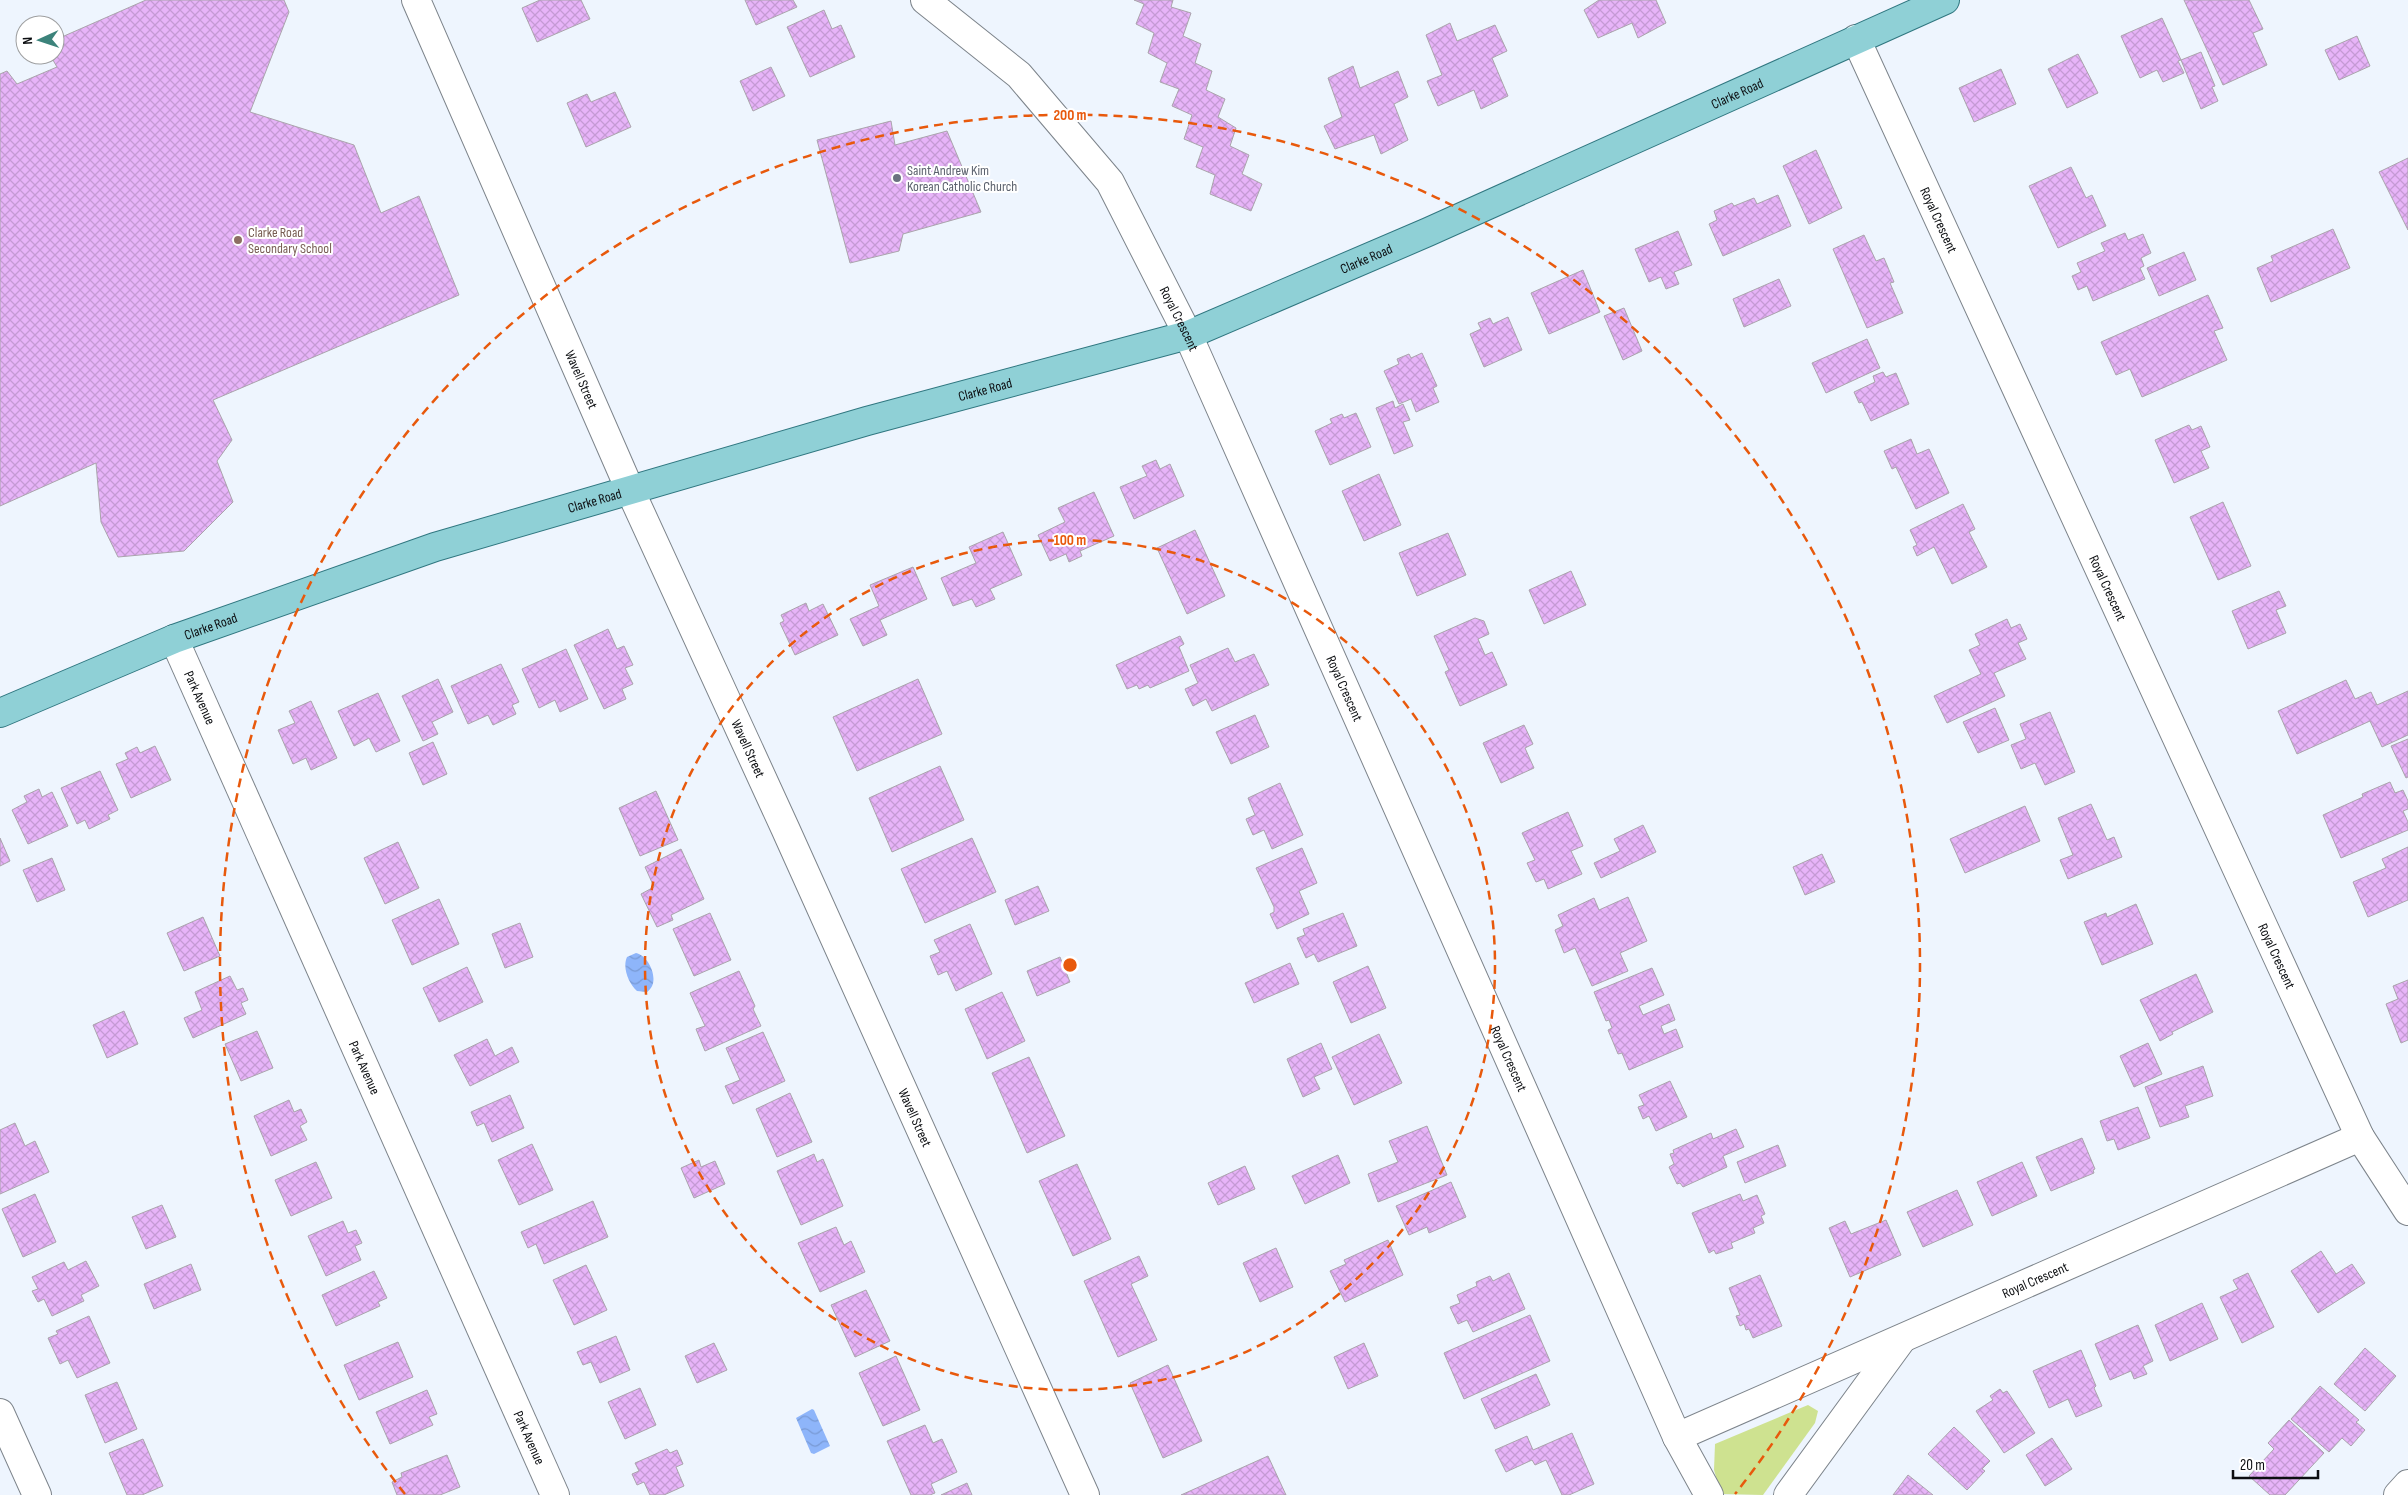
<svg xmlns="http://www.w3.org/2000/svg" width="2408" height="1495" font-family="'Sofia Sans Condensed',sans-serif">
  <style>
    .green { fill: #cee290 }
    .water { fill: url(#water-waves) }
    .building { fill: url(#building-cross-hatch); stroke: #aaa4ac }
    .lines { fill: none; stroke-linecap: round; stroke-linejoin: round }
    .minor-casing { stroke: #7d848b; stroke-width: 30 }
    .major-casing { stroke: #307780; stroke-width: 30 }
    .minor { stroke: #fff; stroke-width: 28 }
    .major { stroke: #8fd0d6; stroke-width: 28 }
    .ring { fill: none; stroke: #e8590c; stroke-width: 2.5; stroke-dasharray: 9 6 }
    .worship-dot { fill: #6b7280; stroke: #fff; stroke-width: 2 }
    .education-dot { fill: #8d6e63; stroke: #fff; stroke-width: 2 }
    .labels { text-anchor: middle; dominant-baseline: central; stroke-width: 4; stroke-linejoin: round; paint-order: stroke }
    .street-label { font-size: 14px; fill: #0c0e11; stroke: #fff }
    .worship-label { font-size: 14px; fill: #5b616d; stroke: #fff; text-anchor: start }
    .education-label { font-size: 14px; fill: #785e54; stroke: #fff; text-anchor: start }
    .centre { fill: #e8590c; stroke: #fff; stroke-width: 2.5 }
    .ring-label { font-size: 15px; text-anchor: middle; font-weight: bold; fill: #e8590c; stroke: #fff; stroke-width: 4; stroke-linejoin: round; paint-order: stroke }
  </style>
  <defs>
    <pattern id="water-waves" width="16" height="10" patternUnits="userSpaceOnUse" patternTransform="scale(1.25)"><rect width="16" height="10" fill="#8eb5fa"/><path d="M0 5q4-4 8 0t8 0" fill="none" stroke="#799ad5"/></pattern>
    <pattern id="building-cross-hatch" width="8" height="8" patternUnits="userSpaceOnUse" patternTransform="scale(1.25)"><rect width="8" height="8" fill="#e7b4f8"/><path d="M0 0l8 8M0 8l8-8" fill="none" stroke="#c59ad4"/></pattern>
  </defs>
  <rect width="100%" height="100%" fill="#eef5fe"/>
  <path class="green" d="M1808,1405l10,6 -3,12 -52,72 -42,-1 -7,-24 1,-26z"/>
  <path class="water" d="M636,953c14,3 25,30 11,39l-10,-1c-8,-7 -15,-23 -10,-34z
    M812,1409l2,1 16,36 -16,8 -3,-1 -15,-35z"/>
  <path class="building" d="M146,0h138l5,12 -39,100 104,33 27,68 38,-17 40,99 -246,105 19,40 -15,21 16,41 -49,49 -66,6 -17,-35 -5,-59 -96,43v-432l7,-3 10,13 40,-17 -7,-12h5v-15z
    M540,0h41l9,19 -53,23 -15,-34z
    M745,0h48l4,7 -41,18z
    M1134,0h39l-2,7 20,6 -8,23 18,8 -6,19 17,8 -6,19 19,9 -7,18 18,11 -6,18 19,9 -7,19 20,10 -11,27 -41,-17 5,-19 -19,-8 7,-20 -19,-8 8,-24 -20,-9 7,-17 -19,-7 7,-19 -19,-10 6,-20 -18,-9 8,-20z
    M1599,0h57l10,23 -28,15 -6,-15 -34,15 -14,-28z
    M2184,0h65l14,29 -10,4 14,32 -44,20z
    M824,10l8,19 9,-4 14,32 -45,20 -23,-50z
    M2162,18l19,42 -3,1 6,12 -21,9 -6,-12 -17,8 -19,-42z
    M1450,23l7,18 38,-16 12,26 -15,7 16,38 -27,13 -7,-19 -36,16 -11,-25 15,-6 -16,-40z
    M2357,36l13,30 -31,14 -14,-30z
    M2201,52l14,34 -3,1 6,14 -17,8 -20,-49z
    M2078,54l20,39 -31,15 -19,-39z
    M1353,66l7,22 38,-17 10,26 -14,7 14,36 -27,14 -7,-19 -39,14 -11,-23 18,-9 -14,-39z
    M771,67l14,29 -32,15 -13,-30z
    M2001,69l15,35 -42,18 -15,-34z
    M615,92l16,35 -45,20 -19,-44 20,-9 4,8z
    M891,121l4,24 52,-14 34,81 -78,22 -4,17 -49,12 -33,-123z
    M1816,150l26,58 -33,16 -26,-58z
    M2408,158v72l-29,-58z
    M2071,167l15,31 6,-3 14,31 -48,22 -29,-62z
    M1778,195l13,31 -68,30 -14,-32 8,-4 -3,-9 18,-8 2,3 20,-8 3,6z
    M2333,229l17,39 -79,34 -14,-34 16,-7 -2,-5z
    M1678,231l14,34 -18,7 5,12 -13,5 -5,-12 -12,5 -14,-33z
    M2125,233l3,7 15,-6 8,19 -10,5 3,8 -4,2 5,11 -52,22 -6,-15 -9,4 -6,-14 9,-4 -4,-9 28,-12 -4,-8z
    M1864,235l12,26 8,-3 10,24 -4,1 13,30 -36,15 -34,-79z
    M2184,252l12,28 -37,16 -12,-28z
    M1583,270l17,42 -51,22 -18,-41z
    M1779,279l12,27 -47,21 -11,-28z
    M2208,295l15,33 -9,3 13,29 -85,37 -12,-28 -14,6 -15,-33z
    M1624,308l18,43 -19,9 -19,-44z
    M1508,317l14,33 -38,17 -14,-33 11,-5 -3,-6 12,-5 3,6z
    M1867,339l13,29 -54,25 -14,-30z
    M1422,353l15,33 -4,2 6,14 -23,10 -5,-13 -12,5 -15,-33 15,-7 -2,-5 12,-5 2,4z
    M1883,372l3,5 10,-4 13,31 -38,17 -9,-19 -3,1 -5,-11 21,-10 -2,-6z
    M1393,401l2,7 8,-4 7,16 -7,2 10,24 -19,8 -18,-46z
    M1356,413l15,34 -41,18 -15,-34 17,-8 -2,-4 12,-5 2,4z
    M2189,425l3,5 9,-4 9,21 -9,4 8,17 -35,15 -19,-43z
    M1911,439l6,15 12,-5 20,44 -33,16 -20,-42 -4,2 -8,-18z
    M1156,460l4,9 10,-5 14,32 -50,23 -14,-32 27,-11 -5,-10z
    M1379,474l22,51 -37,16 -22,-50z
    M1094,492l20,44 -34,15 2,5 -13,6 -3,-8 -16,7 -12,-26 27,-13 -7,-14z
    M2223,502l28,64 -33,14 -28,-63z
    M1963,504l12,25 -6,3 18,35 -35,17 -18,-37 -17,9 -4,-9 4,-2 -7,-15z
    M1195,530l30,66 -38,18 -30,-66z
    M1003,532l19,43 -32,14 5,10 -19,8 -4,-8 -19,7 -12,-28 35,-15 -7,-16z
    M1448,533l18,42 -49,21 -18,-43z
    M913,567l14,32 -47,21 7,15 -24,11 -13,-27 29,-13 -9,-21z
    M1571,571l15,34 -42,19 -15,-34z
    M2279,591l7,15 -10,4 10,23 -38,16 -16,-38z
    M806,603l3,8 14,-7 15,31 -43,20 -15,-32 4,-2 -3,-6z
    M1475,618l9,3 5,13 -11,5 7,16 7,-3 15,33 -47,21 -15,-34 4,-2 -15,-34z
    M2007,619l4,9 9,-4 7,15 -9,4 8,16 -32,14 11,23 -58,27 -13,-27 47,-22 -12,-24 11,-5 -5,-11z
    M608,629l9,20 7,-3 9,19 -8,3 8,16 -11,5 4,10 -22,10 -30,-64z
    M1180,636l4,8 -5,3 10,24 -39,17 -2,-3 -9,4 -2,-4 -10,4 -11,-24z
    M1228,648l7,14 19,-8 15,31 -57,26 -6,-12 -13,7 -8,-17 13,-6 -8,-18z
    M566,649l22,50 -28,13 -5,-12 -16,8 -17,-39z
    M501,664l18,38 -7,3 4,9 -23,11 -5,-10 -20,9 -17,-38z
    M438,679l15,33 -21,10 6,12 -15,7 -21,-45z
    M918,679l24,55 -85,37 -24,-54z
    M2346,680l9,19 16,-7 6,13 31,-14v44l-26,12 -12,-26 -73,33 -19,-43z
    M378,693l22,48 -24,11 -7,-14 -15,8 -16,-35z
    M311,701l26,57 -26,12 -5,-12 -13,6 -15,-34 17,-7 -6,-12z
    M1995,708l14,32 -31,13 -15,-31z
    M2050,712l25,60 -30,13 -10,-22 -14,6 -10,-24 15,-6 -6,-15z
    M1255,715l14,32 -38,17 -15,-32z
    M1524,725l9,19 -8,4 9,20 -33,15 -18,-40z
    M2408,739v38l-2,1 -15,-32z
    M433,742l14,32 -24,11 -14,-32z
    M155,746l16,34 -40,18 -15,-34 12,-5 -3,-6 12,-6 3,6z
    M940,766l24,54 -72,32 -23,-54z
    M100,771l18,39 -10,5 2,4 -21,10 -4,-9 -8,4 -16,-36z
    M2390,782l5,11 8,-3 5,11v8l-5,2 5,11v8l-67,28 -18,-43 40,-18 -1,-3z
    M1280,783l23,52 -31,14 -8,-19 -11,5 -7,-16 9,-4 -7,-17z
    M39,789l3,8 10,-5 16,34 -40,18 -16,-34 15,-8 -3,-6z
    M656,791l22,49 -38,16 -21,-48z
    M2091,804l16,36 7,-3 8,20 -54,22 -8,-19 13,-5 -15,-37z
    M2025,806l15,35 -75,32 -15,-34z
    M1568,812l15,34 -12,5 11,23 -34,15 -4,-10 -8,3 -9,-19 8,-3 -13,-27z
    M1643,825l13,27 -55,26 -7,-15 26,-12 -6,-12z
    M0,838l10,23 -10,5z
    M972,838l24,54 -71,31 -24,-54z
    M398,842l21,46 -34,16 -21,-46z
    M2408,847v53l-40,17 -15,-35 33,-14 -4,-9z
    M1302,848l15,35 -18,8 10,23 -32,15 -7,-15 4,-2v-5l-18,-39z
    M681,849l23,50 -33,16 2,5 -16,7 -16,-33 13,-7 -9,-20z
    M1822,854l13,28 -30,13 -12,-28z
    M52,858l13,32 -28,12 -14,-32z
    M1038,886l11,25 -34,14 -10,-25z
    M1628,897l19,44 -27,12 8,18 -36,15 -17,-38 -11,5 -9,-23 8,-4 -5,-11 36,-17 5,12z
    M439,899l20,45 -47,21 -20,-45z
    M2136,904l17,40 -51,21 -18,-43 22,-9 1,4z
    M710,913l21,47 -37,16 -21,-47z
    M1343,913l14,33 -39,16 -4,-8 -8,4 -9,-20 8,-3 -2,-6z
    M203,917l17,39 -36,15 -17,-38z
    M520,923l13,34 -28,11 -13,-34z
    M970,924l22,50 -36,17 -9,-20 -9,4 -8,-19 10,-4 -6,-12z
    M1060,957l10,25 -33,14 -10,-25z
    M1290,963l9,21 -45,19 -9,-20z
    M1368,966l18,42 -35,15 -18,-41z
    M467,967l16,35 -44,20 -16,-34z
    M1652,968l12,27 -25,11 4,9 26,-11 6,16 -14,6 3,8 12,-5 7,18 -54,23 -7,-17 -4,1 -10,-24 4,-2 -3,-8 -3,1 -12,-29z
    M739,971l16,35 -2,3 8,17 -56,25 -9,-22 9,-3 -15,-33z
    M2196,974l17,38 -41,20 1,2 -13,7 -20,-41z
    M230,976l7,14 6,-2 5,12 -7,3 5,11 -53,24 -9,-20 18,-8 -7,-18z
    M2408,980v60l-7,3 -15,-39 12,-5 -5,-13z
    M1002,992l23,49 -38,18 -22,-50z
    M124,1011l14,33 -31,14 -14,-33z
    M257,1031l16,37 -32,13 -16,-37z
    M763,1032l22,49 -52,23 -8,-18 15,-6 -14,-32z
    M1379,1034l23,49 -48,22 -22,-48z
    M487,1039l8,17 17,-9 7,15 -49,24 -16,-31z
    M1321,1043l11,26 -18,8 6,12 -17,8 -16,-38z
    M2148,1043l14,31 -28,13 -14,-31z
    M1029,1057l36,79 -38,17 -35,-80z
    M2203,1066l10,30 -28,10 4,11 -29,10 -15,-40z
    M1670,1081l17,36 -31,14 -7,-15 -6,3 -5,-12 6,-2 -5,-10z
    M790,1093l22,49 -35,15 -21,-48z
    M510,1095l14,33 -32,14 -8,-19 -7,3 -6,-14z
    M289,1100l5,12 7,-3 6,13 -7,4 7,14 -36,16 -17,-40z
    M2138,1107l12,31 -32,12 -4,-11 -7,2 -7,-20z
    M15,1123l10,23 10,-5 14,31 -49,22v-64z
    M1427,1126l20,49 -69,27 -10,-28 30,-12 -9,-21z
    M1736,1129l8,18 -21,9 4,11 -44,20 -3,-4 -3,1 -8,-17 5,-3 -4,-10 4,-1 -1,-3 38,-17 2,6z
    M2082,1138l13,31 -2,1 1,3 -43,18 -15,-34z
    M532,1144l21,46 -34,15 -21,-45z
    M1778,1145l8,21 -41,17 -8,-21z
    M814,1154l3,8 6,-3 20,47 -42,19 -24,-54z
    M1338,1155l12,28 -45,21 -13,-28z
    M699,1160l2,7 14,-6 10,23 -31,14 -13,-30z
    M316,1162l16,36 -41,18 -16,-36z
    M2022,1162l15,34 -45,20 -15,-34z
    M1077,1164l34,75 -38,17 -34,-75z
    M1245,1166l10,23 -37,16 -10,-22z
    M1451,1182l15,35 -37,16 -2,-6 -18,8 -13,-29z
    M1957,1190l16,35 -50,22 -16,-35z
    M35,1194l21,48 -33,15 -21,-48z
    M1740,1194l3,7 14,-6 8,19 -4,2 3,7 -11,5 2,5 -24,10 2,5 -17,6 -2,-4 -5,3 -17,-40z
    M593,1201l15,36 -64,27 -8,-20 -8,4 -7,-16z
    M162,1205l14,32 -30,12 -14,-32z
    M1886,1220l15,35 -51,22 -21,-49 16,-7 6,13z
    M343,1221l5,12 8,-3 6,13 -7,3 6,14 -35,16 -18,-40z
    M836,1227l8,18 7,-4 14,31 -45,20 -22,-49z
    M1388,1240l15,35 -58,27 -15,-31 16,-7 -2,-4z
    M1276,1248l17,39 -33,15 -17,-39z
    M2321,1251l15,23 16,-10 13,19 -47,30 -27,-42z
    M1139,1256l9,20 -17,8 26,56 -39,17 -34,-76z
    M86,1261l13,25 -18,9 3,6 -32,15 -8,-17 -6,3 -6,-11 6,-2 -6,-12 32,-15 4,8z
    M191,1264l10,26 -47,19 -10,-25z
    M586,1265l21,45 -33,15 -21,-45z
    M374,1271l13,27 -9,4 2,4 -44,20 -14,-31z
    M1509,1273l16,36 -52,23 -6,-12 -9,4 -8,-17 10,-4 -3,-8 20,-9 -1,-4 14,-6 3,5z
    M2248,1273l26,54 -32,16 -22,-46 18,-8 -5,-9z
    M1760,1275l22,51 -29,12 -4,-9 -3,1 -2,-6 -4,2 -4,-10 4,-1 -11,-27z
    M866,1290l24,51 -35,16 -24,-52z
    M2202,1303l16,36 -48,22 -15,-36z
    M1530,1315l20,46 -86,38 -20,-46z
    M89,1316l21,47 -33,15 -9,-18 -8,4 -12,-26 10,-4 -2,-3z
    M2138,1325l15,36 -10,5 4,8 -13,5 -3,-8 -21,9 -15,-36z
    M616,1336l14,34 -30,13 -9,-21 -8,3 -6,-13z
    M398,1342l15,35 -54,23 -15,-35z
    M714,1343l13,27 -30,13 -12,-27z
    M1364,1343l14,33 -30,13 -14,-32z
    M2365,1348l31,28 -31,35 -31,-27z
    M2081,1350l15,36 -2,2 8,18 -26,11 -8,-18 -19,9 -16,-37z
    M896,1356l24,54 -37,16 -24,-53z
    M1168,1365l34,76 -39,17 -33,-75z
    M1536,1374l14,31 -55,24 -14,-30z
    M117,1382l20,47 -32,14 -20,-48z
    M2320,1386l39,34 -3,2 9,8 -14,16 -9,-8 -13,14 -38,-33z
    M640,1388l16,37 -31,14 -17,-37z
    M2000,1389l3,4 4,-2 28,42 -31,20 -28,-42 17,-11 -3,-4z
    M427,1390l10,24 -8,3 4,8 -43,19 -14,-32z
    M2289,1420l35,33 -39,42h-15l-21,-19 25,-27 -6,-6z
    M925,1425l8,18 9,-4 15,33 -26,12 4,9 -5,2h-19l-24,-54z
    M1954,1427l36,34 -8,8 3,2 -18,19 -39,-36z
    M1572,1433l22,51 -25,11h-7l-16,-35 -11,5 -3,-5 -26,12 -11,-22 32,-14 6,14z
    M2052,1438l20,31 -27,17 -19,-31z
    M143,1439l20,47 -21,9h-15l-18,-42z
    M667,1449l3,4 7,-3 6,14 -7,3 8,19 -20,9h-14l-6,-13 -7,3 -5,-11 7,-3 -4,-8z
    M447,1455l13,32 -20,8h-43l-5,-13 10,-5 -1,-4z
    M1268,1456l18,39h-105z
    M1908,1475l25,20h-40z
    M967,1483l5,12h-31z"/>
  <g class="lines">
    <defs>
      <g id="minor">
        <path id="s1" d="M416,0l214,490 155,338 300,667"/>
        <path id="s2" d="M925,0l94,75 91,107 78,153 489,1102 32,58"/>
        <path id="s3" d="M1856,39l504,1098 48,74"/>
        <path id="s4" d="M174,639l381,856"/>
        <path d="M0,1413l37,82"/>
        <path id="s5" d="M1677,1437l683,-300"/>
        <path d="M1788,1495l114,-156"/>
        <path d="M2398,1495l10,-11"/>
      </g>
      <g id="major">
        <path id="s6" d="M0,713l174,-74 261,-92 432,-126 321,-86 240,-103 517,-232"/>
      </g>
    </defs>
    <use href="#minor" class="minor-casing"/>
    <use href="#major" class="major-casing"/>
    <use href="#minor" class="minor"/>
    <use href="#major" class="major"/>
  </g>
  <g class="ring">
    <circle cx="1070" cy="965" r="425"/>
    <path d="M405 1494A850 850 0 1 1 1735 1494"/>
  </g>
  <circle class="worship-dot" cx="897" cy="178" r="5"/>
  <circle class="education-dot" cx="238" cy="240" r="5"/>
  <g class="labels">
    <g class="street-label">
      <text stroke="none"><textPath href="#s6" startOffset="1848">Clarke Road</textPath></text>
      <text stroke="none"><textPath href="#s3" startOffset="199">Royal Crescent</textPath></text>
      <text stroke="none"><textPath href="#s6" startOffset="1442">Clarke Road</textPath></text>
      <text stroke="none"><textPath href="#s2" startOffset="414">Royal Crescent</textPath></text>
      <text stroke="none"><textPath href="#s1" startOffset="414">Wavell Street</textPath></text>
      <text stroke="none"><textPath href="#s6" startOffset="1038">Clarke Road</textPath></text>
      <text stroke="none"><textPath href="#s6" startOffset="632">Clarke Road</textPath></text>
      <text stroke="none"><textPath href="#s3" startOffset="604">Royal Crescent</textPath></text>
      <text stroke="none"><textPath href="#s6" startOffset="228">Clarke Road</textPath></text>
      <text stroke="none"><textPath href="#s2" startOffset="819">Royal Crescent</textPath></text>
      <text stroke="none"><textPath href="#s4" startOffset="64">Park Avenue</textPath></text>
      <text stroke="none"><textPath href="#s1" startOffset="819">Wavell Street</textPath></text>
      <text stroke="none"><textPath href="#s3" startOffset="1009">Royal Crescent</textPath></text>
      <text stroke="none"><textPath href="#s2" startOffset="1224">Royal Crescent</textPath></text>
      <text stroke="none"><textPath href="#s4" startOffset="469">Park Avenue</textPath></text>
      <text stroke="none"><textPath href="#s1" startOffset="1224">Wavell Street</textPath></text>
      <text stroke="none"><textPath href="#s5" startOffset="391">Royal Crescent</textPath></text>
      <text stroke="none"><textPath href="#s4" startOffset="874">Park Avenue</textPath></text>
    </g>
    <g class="worship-label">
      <text x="907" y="170">Saint Andrew Kim<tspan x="907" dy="16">Korean Catholic Church</tspan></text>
    </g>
    <g class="education-label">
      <text x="248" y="232">Clarke Road<tspan x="248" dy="16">Secondary School</tspan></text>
    </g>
  </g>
  <circle cx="1070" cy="965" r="8" class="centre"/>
  <g class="ring-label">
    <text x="1070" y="120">200 m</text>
    <text x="1070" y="545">100 m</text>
  </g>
  <g transform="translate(40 40) rotate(267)"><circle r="24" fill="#ffffff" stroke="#9e9fa0"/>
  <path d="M0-4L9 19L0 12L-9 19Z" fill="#3c837b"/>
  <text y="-8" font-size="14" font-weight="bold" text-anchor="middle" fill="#0c0e11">N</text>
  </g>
  <path d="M2233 1470v8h85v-8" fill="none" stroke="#0c0e11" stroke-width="2.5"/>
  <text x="2240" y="1470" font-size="15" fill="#0c0e11" stroke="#ffffff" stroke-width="4" paint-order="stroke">20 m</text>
</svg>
